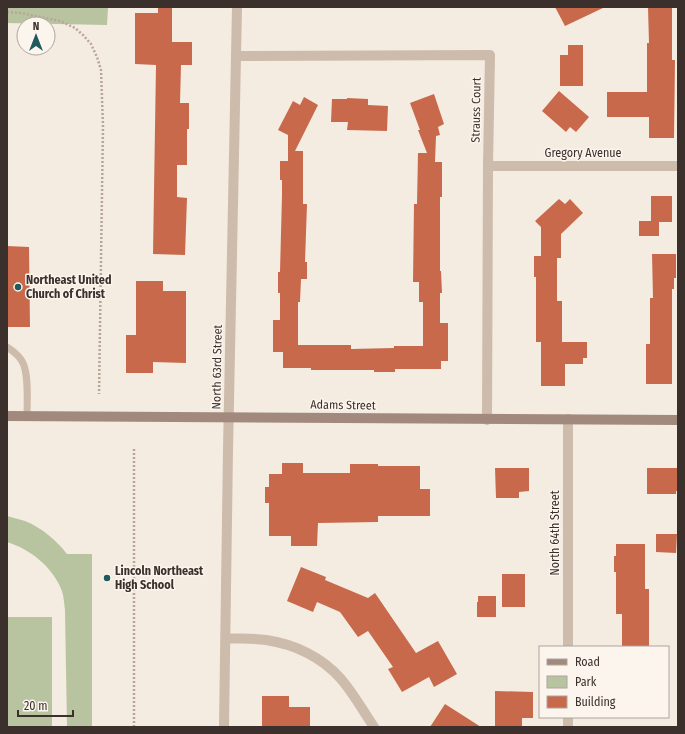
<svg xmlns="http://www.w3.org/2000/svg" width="685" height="734" font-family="'Fira Sans Condensed',sans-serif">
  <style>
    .green { fill: #b8c4a0 }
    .building { fill: #c8694b }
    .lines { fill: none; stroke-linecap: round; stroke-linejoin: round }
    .path { stroke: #b9a596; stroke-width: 2.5; stroke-dasharray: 2 2; stroke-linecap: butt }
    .lane { stroke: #cdbbac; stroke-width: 7 }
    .street { stroke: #cdbbac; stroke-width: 10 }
    .secondary { stroke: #a18a7d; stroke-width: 10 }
    .poi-dot { fill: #1f5a5e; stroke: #fbf5ee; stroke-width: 1.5 }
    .labels { text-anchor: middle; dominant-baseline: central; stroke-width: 3; stroke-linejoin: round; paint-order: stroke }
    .street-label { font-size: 12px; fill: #3b302b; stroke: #fbf5ee }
    .poi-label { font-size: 12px; font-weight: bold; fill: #3b302b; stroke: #fbf5ee; text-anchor: start }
  </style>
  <rect width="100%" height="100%" fill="#f4ebe1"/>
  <path class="green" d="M7,7h101l-1,18 -100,-2z
    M7,516c6,2 12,3 18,5 17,7 31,19 42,33h25v173h-25l-2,-117c-1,-6 -1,-13 -3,-19 -9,-24 -32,-42 -55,-49z
    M7,617h45v110h-45z"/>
  <path class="building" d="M158,7h14v35h20v23h-11l-1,38h9v26h-2v36h-10v32l10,1 -2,57 -32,-1 3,-189 -21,-1v-51h23z
    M555,7h50l-40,19z
    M648,7h24v53h3l-1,78h-25v-21h-42v-25h40v-49h2z
    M568,45h15v41h-23v-31h8z
    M559,91l30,26 -13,15 -6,-5 -4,5 -24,-21z
    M434,94l10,30 -6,3 2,8 -4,1 -1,26h7v35h-2v74h1l1,22h-2v30h8v38h-7v8h-46v3h-21v-2h-63v-2h-28v-16h-10v-32h7v-27h-2v-21h2l2,-77v-15h-2v-19h8v-26l-10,-5 15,-29 7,4 4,-8 14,8 -23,46h8v53h4l-2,58h2v17h-6l-1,23h-2v43h53v4l43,-1v-2h29v-44h-4v-20h-6l1,-78h3l1,-51h9l-9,-23h2l-10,-27z
    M347,98l21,1v6l20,1 -1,25 -40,-1 1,-8h-17l1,-23h15z
    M651,196h21v26h-13v14h-20v-15h12z
    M559,199l6,5 5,-5 13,14 -22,21v24h-4v43h5v41h25v16h-4v6h-18v22h-24v-44h-5v-65h-2v-21h7v-29l-6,-6z
    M7,246l22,1 1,80h-23z
    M652,254h24v24h-2v11h-2v95h-26v-40h4v-46h3z
    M136,281h27v10h23v72l-33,-1v11h-27v-38h10z
    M282,463h21v10h47v-9h28v2h42v23h10v27h-52v6l-60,1 -1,23h-26v-10h-22v-33h-4v-16h4v-13h13z
    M495,468h34v23l-10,1v6h-23z
    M647,468h30v3h1v20h-2v3h-29z
    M656,534h21l-1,19 -20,-1z
    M616,544h29v45h4v58h-27v-33h-6v-42h-2v-16h2z
    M301,567l25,10 -1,3 43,18 7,-5 41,60 22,-12 19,33 -23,13 -5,-10 -27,15 -14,-23 5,-2 -25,-36 -10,6 -18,-25 -23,-10 -4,10 -26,-11z
    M502,574h23v33h-23z
    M478,596h18v21h-19v-15h1z
    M495,691l38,1v26h-11v9h-27z
    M262,696h27v11h21v20h-48z
    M445,704l36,23h-51z"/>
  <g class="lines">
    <path class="path" d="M7,12l14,1 39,8 15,7 8,7 8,9 6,13 4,13 2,56 -4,268
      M134,727v-280"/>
    <path class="lane" d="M7,347c6,4 13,9 16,16 6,13 4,39 4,54"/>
    <path class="street" d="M237,56l253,-1 -2,111 -1,254
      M488,166h190
      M568,419v228
      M226,638c13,1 27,0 40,2 28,4 56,17 75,39 13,15 22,32 33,48
      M568,717v10
      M224,727l4,-277 9,-443"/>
    <path class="secondary" d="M7,416l671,4"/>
  </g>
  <g class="poi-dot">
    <circle cx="18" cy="287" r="4"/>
    <circle cx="107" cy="578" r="4"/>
  </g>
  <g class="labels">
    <g class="street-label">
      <text transform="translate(476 110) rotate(-89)">Strauss Court</text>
      <text x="583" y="153">Gregory Avenue</text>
      <text transform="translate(217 367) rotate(-89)">North 63rd Street</text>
      <text transform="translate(343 405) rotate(1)">Adams Street</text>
      <text transform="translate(555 533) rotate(-90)">North 64th Street</text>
    </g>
    <g class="poi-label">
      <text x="26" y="280">Northeast United<tspan x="26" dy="14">Church of Christ</tspan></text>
      <text x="115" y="571">Lincoln Northeast<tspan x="115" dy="14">High School</tspan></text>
    </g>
  </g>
  <rect width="685" height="734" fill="none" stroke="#3b302b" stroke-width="16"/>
  <rect x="539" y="646" width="130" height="72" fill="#fbf5ee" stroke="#aea6a0"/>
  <rect x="547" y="659" width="20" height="6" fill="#a18a7d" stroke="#aea6a0"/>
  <text x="575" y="666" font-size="12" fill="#3b302b">Road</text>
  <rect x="547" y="676" width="20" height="12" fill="#b8c4a0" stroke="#aea6a0"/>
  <text x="575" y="686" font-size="12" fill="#3b302b">Park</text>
  <rect x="547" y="696" width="20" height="12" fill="#c8694b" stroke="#aea6a0"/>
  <text x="575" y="706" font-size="12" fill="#3b302b">Building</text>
  <g transform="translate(36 36)"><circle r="19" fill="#fbf5ee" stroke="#aea6a0"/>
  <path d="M0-3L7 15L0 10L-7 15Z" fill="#1f5a5e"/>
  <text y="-6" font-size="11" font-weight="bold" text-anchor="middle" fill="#3b302b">N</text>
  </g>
  <path d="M18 710v6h55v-6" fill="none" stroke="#3b302b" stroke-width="2"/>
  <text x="24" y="710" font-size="12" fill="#3b302b" stroke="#fbf5ee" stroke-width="3" paint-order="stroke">20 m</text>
</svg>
